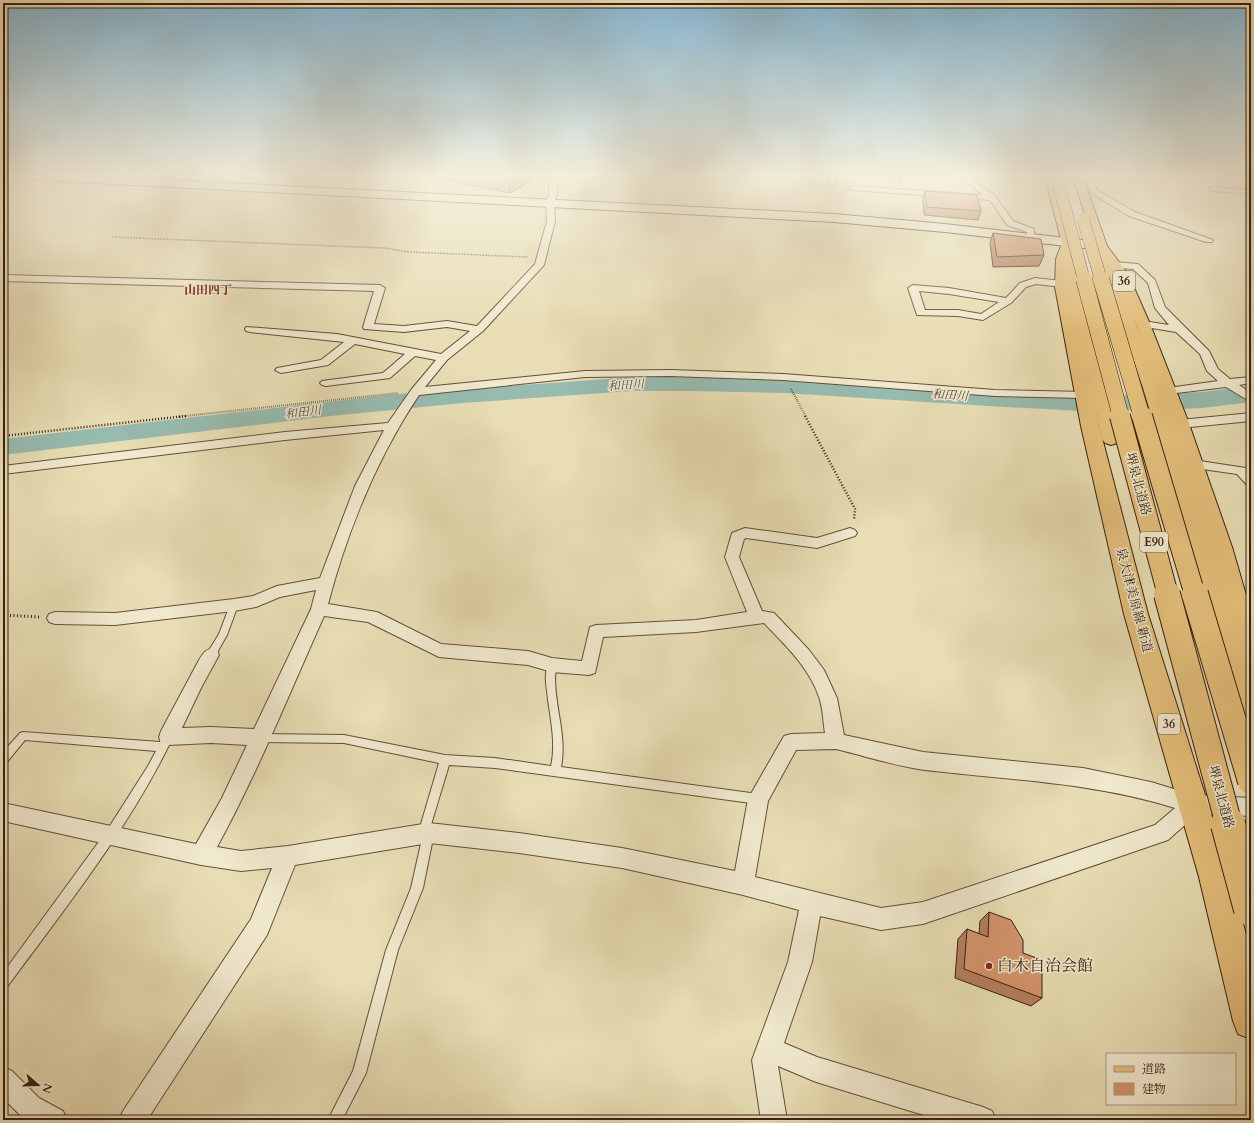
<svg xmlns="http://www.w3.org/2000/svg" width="1254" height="1123" font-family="Cardo,'Noto Serif JP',serif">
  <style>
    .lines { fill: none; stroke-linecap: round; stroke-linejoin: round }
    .river { fill: #97bbb0; fill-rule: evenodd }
    .service-casing { stroke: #654f3a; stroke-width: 2 }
    .minor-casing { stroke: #654f3a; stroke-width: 2 }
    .secondary-casing { stroke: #392012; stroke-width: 2 }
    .primary-casing { stroke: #392012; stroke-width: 2 }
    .trunk-casing { stroke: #392012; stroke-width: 2 }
    .path-far3 { stroke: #392012; stroke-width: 1.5; stroke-dasharray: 0.5 1; stroke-linecap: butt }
    .path-far2 { stroke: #392012; stroke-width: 2; stroke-dasharray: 0.5 1.5; stroke-linecap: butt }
    .path-far1 { stroke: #392012; stroke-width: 2.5; stroke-dasharray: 1 2; stroke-linecap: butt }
    .path { stroke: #392012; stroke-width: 3; stroke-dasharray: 1 2.5; stroke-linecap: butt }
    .service { fill: #f0e9ce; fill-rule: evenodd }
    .minor { fill: #f0e9ce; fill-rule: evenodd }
    .secondary { fill: #f0e9ce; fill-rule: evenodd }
    .primary { fill: #e4be7a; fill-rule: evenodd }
    .trunk { fill: #e4be7a; fill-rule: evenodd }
    .trunk-bridge-far4-casing { stroke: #392012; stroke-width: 13; stroke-linecap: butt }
    .trunk-bridge-far3-casing { stroke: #392012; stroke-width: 17; stroke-linecap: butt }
    .trunk-bridge-far2-casing { stroke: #392012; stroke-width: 22; stroke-linecap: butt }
    .trunk-bridge-far1-casing { stroke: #392012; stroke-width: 28; stroke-linecap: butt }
    .trunk-bridge-casing { stroke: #392012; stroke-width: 36; stroke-linecap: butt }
    .trunk-bridge-far4 { stroke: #e4be7a; stroke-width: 12 }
    .trunk-bridge-far3 { stroke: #e4be7a; stroke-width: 16 }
    .trunk-bridge-far2 { stroke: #e4be7a; stroke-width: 20 }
    .trunk-bridge-far1 { stroke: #e4be7a; stroke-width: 26 }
    .trunk-bridge { stroke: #e4be7a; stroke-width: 34 }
    .wall { fill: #b57f5d; stroke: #392012 }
    .shaded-wall { fill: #94684c; stroke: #392012 }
    .building { fill: #d3946c; stroke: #392012 }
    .poi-dot { fill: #8f2418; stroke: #f0e9ce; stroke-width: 1.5 }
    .labels { text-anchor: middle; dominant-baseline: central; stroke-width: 3; stroke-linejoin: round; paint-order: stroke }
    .shield { fill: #f0e9ce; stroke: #705c4a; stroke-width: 1 }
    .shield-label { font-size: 12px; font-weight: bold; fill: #392012 }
    .far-neighbourhood-label { font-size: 12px; font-weight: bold; fill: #7a1f14; stroke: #f0e9ce }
    .far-water-label { font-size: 12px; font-style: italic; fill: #554e41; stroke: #f0e9ce }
    .street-label { font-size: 13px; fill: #392012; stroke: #f0e9ce }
    .near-poi-label { font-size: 16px; fill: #392012; stroke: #f0e9ce; text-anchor: start }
  </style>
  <rect width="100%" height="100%" fill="#e8ddb4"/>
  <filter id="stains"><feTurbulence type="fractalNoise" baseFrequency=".005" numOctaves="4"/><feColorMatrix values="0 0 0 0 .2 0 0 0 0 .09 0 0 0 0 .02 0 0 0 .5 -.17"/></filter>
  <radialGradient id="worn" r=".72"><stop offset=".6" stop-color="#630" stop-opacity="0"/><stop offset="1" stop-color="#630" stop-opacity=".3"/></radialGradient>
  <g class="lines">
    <path class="river" d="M650,376l158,3 196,13 99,4 99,-4 49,-6v16l-49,6 -99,4 -99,-5 -219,-14 -94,-2h-59l-169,12 -132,13 -328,39v-16l394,-45z"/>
    <defs>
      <path id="service" d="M234,602l3,1 1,2 -11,30 -13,23 -3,1 -3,-1 -2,-3 13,-21 11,-29 1,-2z
        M552,661l3,1c3,5 0,10 0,16 0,30 12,59 6,89l197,27 4,2 1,3 -1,3 -4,2 -263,-36 -46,-3 -19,63 3,1 1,4 -11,55 -25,62 -32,123 -24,47h-14l25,-49 33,-121 25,-62 11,-49 -3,-1 -1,-4 21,-71 -95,-20 -83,-1 -3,-1 -2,-3 2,-3 3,-1 83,1 101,20 50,3 56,8c5,-21 0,-45 -3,-66 -1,-12 -5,-26 1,-38z
        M23,732l137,10 5,-8 3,-1 3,1 2,3c-43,90 -107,170 -166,250l-4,2v-16l103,-141 42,-66 8,-15 -131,-11 -18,22 -4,2v-12l17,-19z"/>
      <path id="minor" d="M553,174h8l-4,4v15l-3,10 1,18 -11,44 -61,66 -36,29 -22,27 160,-16 85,-1 113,4 212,16 90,2 6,3 -6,3 -90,-2 -212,-16 -113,-4 -85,1 -166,18c-42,63 -72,137 -91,209l49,8 64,32 87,7 24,7 30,3 8,-34 6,-2 100,-5 51,-8 -22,-55 7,-24 13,-5 72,10 33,-10 5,2 2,3 -2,3 -38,12 -71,-10 -2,1 -5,18 23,54 12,2 35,37 15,20 13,28 7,37 79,17 160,16 68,14 42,13 58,3v18l-54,-2 -29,26 -245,84 -42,6 -61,-14 -8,46 -28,81 33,14 166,50 9,4 4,9h-56l-124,-38 -38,-16 9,54h-26l-9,-60 36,-98 11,-52 -56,-15 -121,-27 -103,-15 -90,-10 -134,22 -28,70 -120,185h-28l4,-9 128,-192 21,-51 -31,3 -40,-6 -198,-44v-18l193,41 26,-46 25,-53 -36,-2 -43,2 -7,-2 -2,-6 2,-6 38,-71c5,-8 8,-13 18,-10l2,5 -18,33 -19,40 29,-1 43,2 57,-120 5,-19 -36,7 -24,10 -22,4 -119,14 -60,-1 -6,-2 -2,-4 2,-4 6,-2 60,1 119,-14 19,-3 24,-10 43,-8 35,-92 29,-56 -99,10 -282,34v-8l282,-34 103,-9 23,-33 25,-30 -21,-4 -25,22 -64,8 -4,-1 -2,-2 2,-2 61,-8 22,-19 -50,-10 -27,21 -47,8 -6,-3 2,-2 44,-8 23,-18 -94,-10 -4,-1 -1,-2 1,-2 91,7 104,20 29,-23 -23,-4 -43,5 -40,-3 -1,-2 11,-36 -371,-10v-6l377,10 5,3 -11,36 30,2 43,-5 30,5 58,-62 12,-43 -1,-18 3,-10v-15zM324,616l44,6 71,35 89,8 24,7 37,3 6,-2 8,-36 93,-5 68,-9c21,22 45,44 55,74 4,11 4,24 6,36l-34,1 -7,2 -36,63 -13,72 -113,-23 -103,-15 -90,-10 -141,23 -47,5 -24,-4c41,-75 72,-153 107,-231zM836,749c29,7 59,17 89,21 84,10 168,12 250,38l-20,17 -232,77 -42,6 -126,-31 13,-76 28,-51z
        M828,174h8v11l-7,-2z
        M890,174h8l1,11h-6z
        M956,174h9l30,22 18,25 21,8v11h-6l-1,-8 -20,-7 -17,-25 -138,-10 -4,-2 4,-2 131,9z
        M1083,174h8l6,16 38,22 78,28 -1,2h-6l-77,-26 -38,-23z
        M1210,187l41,3v4l-38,-3 -4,-2z
        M1114,262l24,2 17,16 10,27 44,44 9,18 12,10 21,-2v6l-12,2 12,8v9l-25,-15 -58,7 -4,-1 -2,-2 2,-2 4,-1 50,-7 -11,-10 -7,-17 -24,-22 -37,-6 -1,-2 1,-2 4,-1 26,4 -14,-17 -7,-25 -15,-14 -22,-2v-4z
        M1035,278l27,3 5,3 -5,3 -26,-3 -10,3 -15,16 -28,17 -25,-4 -41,-1 -9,-27 5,-3 36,3 57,10 14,-15zM919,291l30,3 50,8 -18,12 -23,-4h-33z
        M1251,413v8l-71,7 -6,-4 6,-4z
        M1193,460l53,8 5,5v12l-5,-1 -9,-10 -49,-7 -2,-3 2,-3z
        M3,1067l9,4 27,27 24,13 4,9h-39l-7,-4 -18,-18z"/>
      <path id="secondary" d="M3,174h44l787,40 111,10 156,18 6,4 -6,4 -156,-18 -111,-10 -831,-44z"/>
      <path id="primary" d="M1044,174h10l20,69 -4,16 -1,28 30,139 49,188 83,263 20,77v85l-13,-5 -5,-13 -34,-144 -75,-263 -43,-188 -26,-139 1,-28 6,-16z
        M1072,174h10l25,72 21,28 22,50 38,97 44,126 19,65v52l-9,-3 -3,-7 -29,-107 -40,-126 -34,-97 -22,-50 -19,-28z"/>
      <path id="trunk" d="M1068,239l6,4 6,17v28l40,151 -3,4 -6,2 -6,-2 -3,-4 -36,-151v-28l-4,-17z
        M1101,242l6,4 53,142 87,264 4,16v69l-9,-4 -4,-8 -10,-49 -20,-72 -65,-216 -48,-142z"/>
    </defs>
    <use href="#service" class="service-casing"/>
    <use href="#minor" class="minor-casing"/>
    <use href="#secondary" class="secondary-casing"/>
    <use href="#primary" class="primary-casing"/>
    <use href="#trunk" class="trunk-casing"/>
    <path class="path-far3" d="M112,237l272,11 25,4 119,5"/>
    <path class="path-far2" d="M791,389l15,28
      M176,417l222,-24"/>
    <path class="path-far1" d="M805,416l50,93 -1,11
      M3,436l183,-20"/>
    <path class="path" d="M3,615l37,2"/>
    <use href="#service" class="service"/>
    <use href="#minor" class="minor"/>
    <use href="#secondary" class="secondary"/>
    <use href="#primary" class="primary"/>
    <use href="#trunk" class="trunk"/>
    <defs>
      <path id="trunk-bridge-far4" d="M1056,174l28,106
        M1083,219l18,61"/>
      <path id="trunk-bridge-far3" d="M1084,279l37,138
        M1101,279l41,138"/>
      <path id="trunk-bridge-far2" d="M1120,416l48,179
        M1142,416l53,179"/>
      <path id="trunk-bridge-far1" d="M1167,594l62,231
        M1195,594l56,187"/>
      <path id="trunk-bridge" d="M1228,824l23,85"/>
    </defs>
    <use href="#trunk-bridge-far4" class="trunk-bridge-far4-casing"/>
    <use href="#trunk-bridge-far3" class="trunk-bridge-far3-casing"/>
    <use href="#trunk-bridge-far2" class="trunk-bridge-far2-casing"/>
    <use href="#trunk-bridge-far1" class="trunk-bridge-far1-casing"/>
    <use href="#trunk-bridge" class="trunk-bridge-casing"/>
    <use href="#trunk-bridge-far4" class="trunk-bridge-far4"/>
    <use href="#trunk-bridge-far3" class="trunk-bridge-far3"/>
    <use href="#trunk-bridge-far2" class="trunk-bridge-far2"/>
    <use href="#trunk-bridge-far1" class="trunk-bridge-far1"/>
    <use href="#trunk-bridge" class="trunk-bridge"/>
  </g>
  <path class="wall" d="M181,174h16l-9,3z
    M417,174h116v6l-23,13z
    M925,191l56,20 -3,9 -54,-5 -1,-16z
    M993,233l51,22 -5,11 -46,1 -3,-24z
    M989,912l34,41 19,45 -11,8 -76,-28 3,-39 9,-10 12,5 1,-13z"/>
  <path class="shaded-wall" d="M187,174h10l-9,3z
    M521,174h12v6l-23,13 -2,-12z"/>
  <path class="building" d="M475,174h46l-13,7z
    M925,191l52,4 4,16 -54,-4z
    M993,233l48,6 3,16 -47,2z
    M989,912l22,8 12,20v13l19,7v38l-78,-29 3,-40 21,8z"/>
  <linearGradient id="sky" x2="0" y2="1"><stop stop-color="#87b7d2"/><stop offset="0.53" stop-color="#f5f0dd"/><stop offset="1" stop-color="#f5f0dd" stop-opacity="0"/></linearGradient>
  <rect width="1254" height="331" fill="url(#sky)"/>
  <circle class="poi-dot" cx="989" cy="966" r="4"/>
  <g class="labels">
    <g class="shield">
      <rect x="1113" y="271" width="22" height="20" rx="3"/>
      <rect x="1140" y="532" width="28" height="20" rx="3"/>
      <rect x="1158" y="714" width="22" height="20" rx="3"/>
    </g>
    <g class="shield-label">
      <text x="1124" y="281">36</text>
      <text x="1154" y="542">E90</text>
      <text x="1169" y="724">36</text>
    </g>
    <g class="far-neighbourhood-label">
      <text x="208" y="290">山田四丁</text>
    </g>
    <g class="far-water-label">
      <text transform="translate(626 385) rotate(-4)">和田川</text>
      <text transform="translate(950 395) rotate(4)">和田川</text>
      <text transform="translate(303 412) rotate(-7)">和田川</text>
    </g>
    <g class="street-label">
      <text transform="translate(1138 484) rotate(75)">堺泉北道路</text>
      <text transform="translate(1134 600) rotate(75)">泉大津美原線 新道</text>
      <text transform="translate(1221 797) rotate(75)">堺泉北道路</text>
    </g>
    <g class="near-poi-label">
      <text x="997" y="966">白木自治会館</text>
    </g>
  </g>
  <rect width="1254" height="1123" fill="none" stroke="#e8ddb4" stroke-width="16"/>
  <rect x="4" y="4" width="1246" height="1115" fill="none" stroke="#392012" stroke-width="2"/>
  <rect x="8" y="8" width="1238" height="1107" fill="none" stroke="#392012"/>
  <rect x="1106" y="1053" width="130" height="52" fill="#f0e9ce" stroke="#a79983"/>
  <rect x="1114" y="1066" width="20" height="6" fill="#e4be7a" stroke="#a79983"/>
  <text x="1142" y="1073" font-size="12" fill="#392012">道路</text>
  <rect x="1114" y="1083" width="20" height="12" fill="#d3946c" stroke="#a79983"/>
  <text x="1142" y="1093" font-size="12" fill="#392012">建物</text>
  <g transform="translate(38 1085) rotate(110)" stroke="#f0e9ce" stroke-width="3" paint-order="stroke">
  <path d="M0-3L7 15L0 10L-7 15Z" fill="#392012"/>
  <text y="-6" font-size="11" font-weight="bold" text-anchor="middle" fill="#392012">N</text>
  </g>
  <rect width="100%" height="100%" filter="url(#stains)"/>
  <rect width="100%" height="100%" fill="url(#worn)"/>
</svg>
